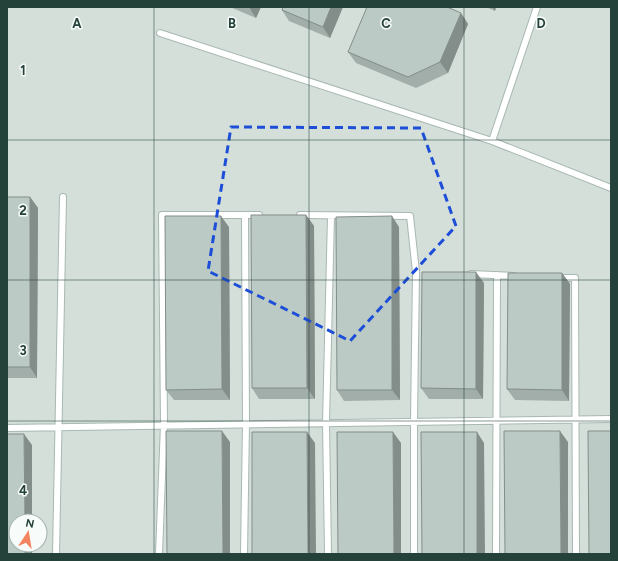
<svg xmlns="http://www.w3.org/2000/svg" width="618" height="561" font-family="Figtree,sans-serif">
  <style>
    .built { fill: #d4dfda; fill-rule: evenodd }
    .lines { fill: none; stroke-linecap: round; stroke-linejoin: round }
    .lane-casing { stroke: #a8b8b2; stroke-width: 8 }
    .lane { stroke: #fff; stroke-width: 6 }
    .wall { fill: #a1aea9 }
    .shaded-wall { fill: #838d89 }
    .building { fill: #bbcac4; stroke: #838d89 }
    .marked { fill: none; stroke: #1d4ed8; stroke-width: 3; stroke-dasharray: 8 5; stroke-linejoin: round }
    .grid { fill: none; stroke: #24423a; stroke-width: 1; stroke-opacity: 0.55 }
    .grid-label { font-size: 13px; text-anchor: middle; font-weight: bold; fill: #24423a; stroke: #f7fbf9; stroke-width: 3; stroke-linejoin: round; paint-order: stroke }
  </style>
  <rect width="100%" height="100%" fill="#e6efeb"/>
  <path class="built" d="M7,7h604v547h-604zM16,521h24v24h-24z"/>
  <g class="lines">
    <defs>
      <path id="lane" d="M160,33l332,108 119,47
        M492,141l45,-134
        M300,215l110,1 6,56 -2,149v133
        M471,274l43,2
        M557,278h18l1,276
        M7,428l604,-9
        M56,554l7,-357
        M159,554l5,-130 -2,-209h97
        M244,554l2,-131 -1,-208
        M328,554l-2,-132 5,-206
        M496,554l1,-279"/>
    </defs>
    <use href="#lane" class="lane-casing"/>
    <use href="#lane" class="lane"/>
  </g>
  <path class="wall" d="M230,7h31l-5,11z
    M283,7h60l-13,31 -41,-17 -7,-11z
    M486,7h10l-1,4z
    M461,13l7,11 -20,49 -32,15 -60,-25 -8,-11z
    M7,197h23l8,11 -1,170h-30z
    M306,215l8,11 1,173h-56l-7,-11z
    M229,227l1,173h-56l-8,-10z
    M399,227l1,173 -56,1 -7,-11z
    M562,273l8,11 -1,117 -54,-1 -8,-11z
    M484,283l-1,116h-54l-8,-11z"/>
  <path class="shaded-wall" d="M249,7h12l-5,11z
    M331,7h12l-13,31 -7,-11z
    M492,7h4l-1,4z
    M461,13l7,11 -20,49 -8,-11z
    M30,197l8,11 -1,170 -7,-11z
    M306,215l8,11 1,173 -8,-11z
    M221,216l8,11 1,173 -8,-11z
    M392,216l7,11 1,173 -8,-10z
    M476,272l8,11 -1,116 -7,-10z
    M562,273l8,11 -1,117 -7,-11z
    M222,431l8,11v112h-7z
    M560,431l8,11v112h-7z
    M307,432l8,11 1,111h-8z
    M393,432l8,11v111h-7z
    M477,432l7,11 1,111h-8z
    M24,434l8,11v76h-7z
    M25,545h7v9h-7z"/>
  <path class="building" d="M283,7h48l-8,20 -41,-17z
    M367,7h80l14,6 -21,49 -32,15 -60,-25z
    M7,197h23v170h-23z
    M251,215h55l1,173h-55z
    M165,216h56l1,173 -56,1z
    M392,216v174h-55l-1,-173z
    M422,272h54v117l-55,-1z
    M508,273h54v117l-55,-1z
    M166,431h56l1,123h-56z
    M504,431h56l1,123h-56z
    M588,431h23v123h-22z
    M252,432h55l1,122h-56z
    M337,432h56l1,122h-56z
    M421,432h56v122h-55z
    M7,434h17l1,87h-9v24h9v9h-18z"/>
  <path class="marked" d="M231,127l190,1 35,98 -106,115 -142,-70z"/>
  <path class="grid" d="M154,7v547M309,7v547M464,7v547M7,140h604M7,280h604M7,421h604"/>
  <g class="grid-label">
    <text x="77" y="28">A</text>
    <text x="232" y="28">B</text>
    <text x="386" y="28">C</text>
    <text x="541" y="28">D</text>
    <text x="23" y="75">1</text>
    <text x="23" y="215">2</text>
    <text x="23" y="355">3</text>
    <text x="23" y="495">4</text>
  </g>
  <rect width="618" height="561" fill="none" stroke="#24423a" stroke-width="16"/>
  <g transform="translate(28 533) rotate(12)"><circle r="19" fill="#f7fbf9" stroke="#a3b1ad"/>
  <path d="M0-3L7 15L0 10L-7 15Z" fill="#f4845f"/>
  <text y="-6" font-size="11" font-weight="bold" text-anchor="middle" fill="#24423a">N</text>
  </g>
</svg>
